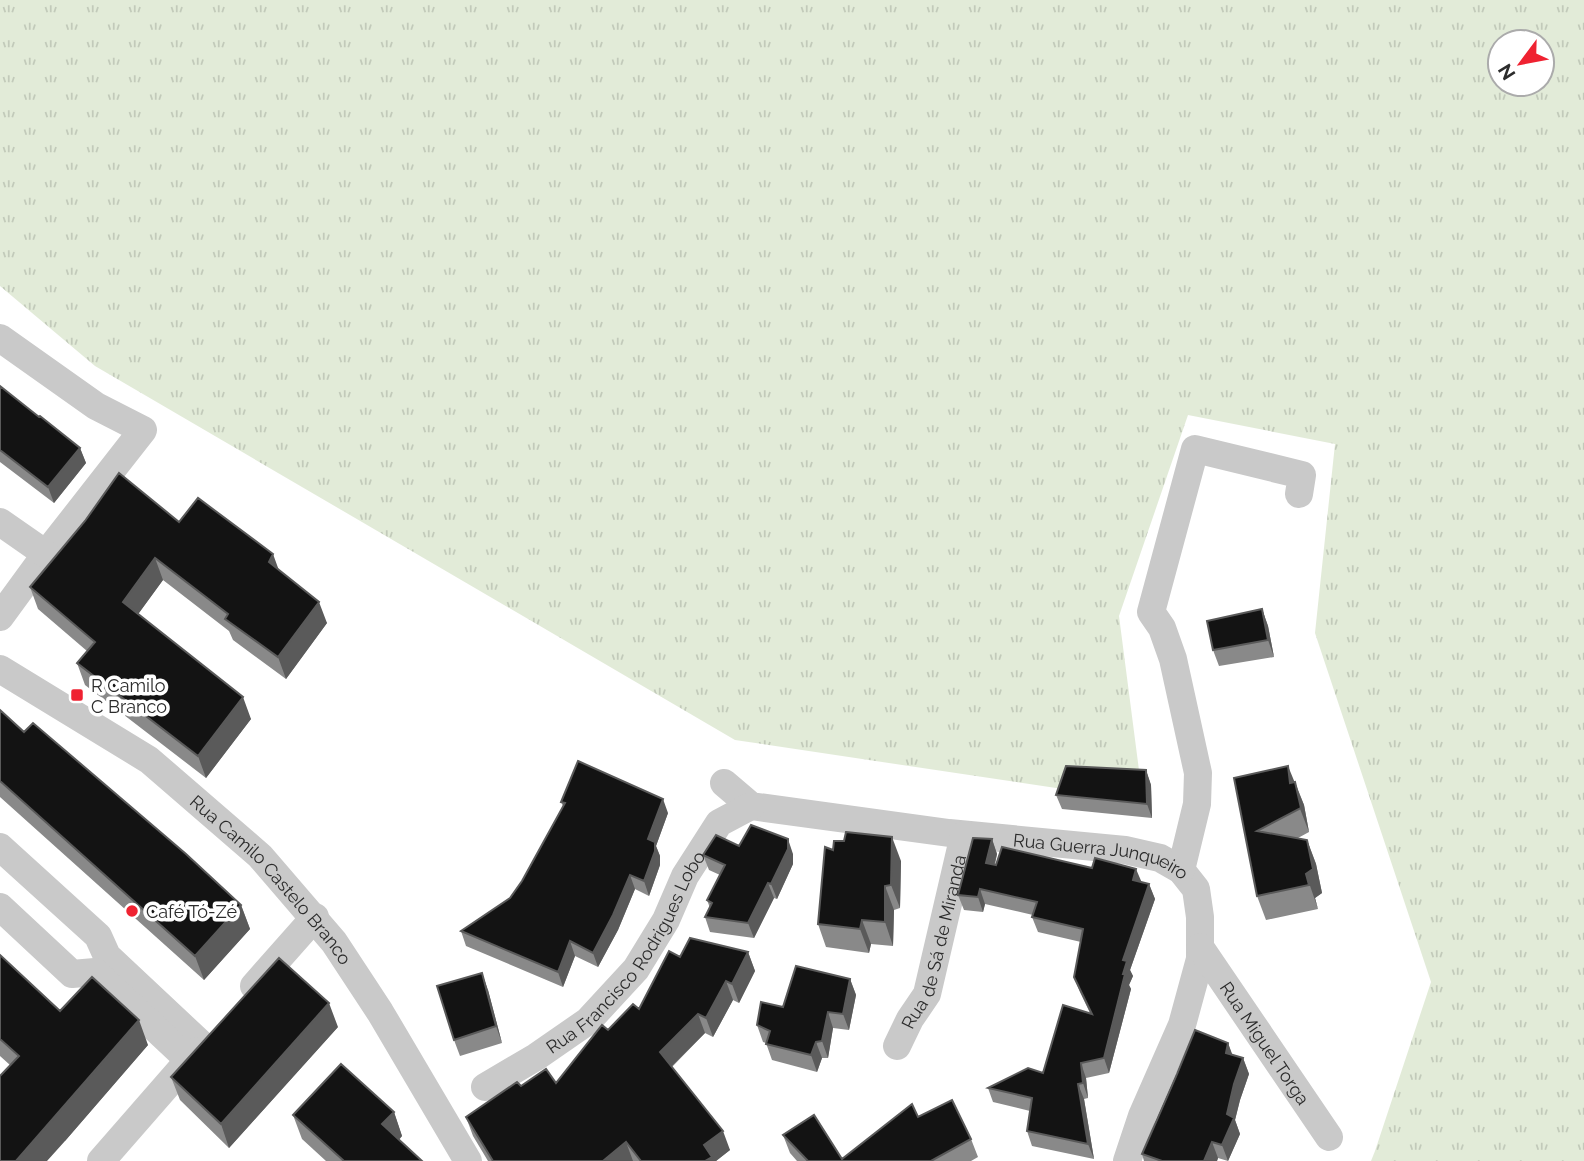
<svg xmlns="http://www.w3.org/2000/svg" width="1584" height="1161" font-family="Raleway,sans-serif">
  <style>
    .grass { fill: url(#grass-tufts); fill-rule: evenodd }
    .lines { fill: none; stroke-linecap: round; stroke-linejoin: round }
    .minor { stroke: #c9c9c9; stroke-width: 28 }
    .wall { fill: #898989 }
    .shaded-wall { fill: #5a5a5a }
    .building { fill: #131313; stroke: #5a5a5a; stroke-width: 2 }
    .poi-dot { fill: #ef2231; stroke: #fff; stroke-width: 2.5 }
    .labels { text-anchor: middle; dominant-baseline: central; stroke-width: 7; stroke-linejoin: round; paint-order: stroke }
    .poi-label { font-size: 18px; fill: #2c2c2c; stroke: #fff; text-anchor: start }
    .street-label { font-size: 18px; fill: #2c2c2c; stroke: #fff }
  </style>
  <defs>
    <pattern id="grass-tufts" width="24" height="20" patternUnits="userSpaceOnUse" patternTransform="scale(1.75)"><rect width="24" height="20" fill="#e2ebd8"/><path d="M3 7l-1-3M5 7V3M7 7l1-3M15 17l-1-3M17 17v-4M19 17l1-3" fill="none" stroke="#c2caba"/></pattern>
  </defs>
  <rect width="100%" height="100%" fill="#fff"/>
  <path class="grass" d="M0,0h1584v1161h-213l4,-10 56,-169 -116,-349 20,-189 -147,-29 -69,201 24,185 -408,-61 -640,-374 -95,-80zM1500,42h42v42h-42z"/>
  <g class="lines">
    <g class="minor">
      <path d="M0,338l96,68 47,24 -97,124 -46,63"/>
      <path d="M0,522l46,32"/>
      <path id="s1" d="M0,669l149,91 111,96 74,86 46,70 88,149"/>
      <path id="s2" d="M724,783l27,23 198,27 176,17 35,8 21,12 15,19 4,28v42l-18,66 -40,91 -15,45"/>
      <path d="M0,847l98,89 9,20 95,89"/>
      <path d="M1181,870l16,-66 1,-31 -25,-114 -11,-31 -11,-16 44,-163 107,26 -3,19"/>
      <path d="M0,907l72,67 23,-2 94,88"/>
      <path id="s3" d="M1200,947l129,190"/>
      <path d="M254,986l61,-69"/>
      <path id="s4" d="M897,1046l13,-27 17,-25 37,-159"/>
      <path id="s5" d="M485,1087l51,-30 52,-36 48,-52 30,-49 19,-44 34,-53 32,-17"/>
      <path d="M101,1161l96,-110"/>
    </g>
  </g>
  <path class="wall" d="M0,386l39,31 41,31 6,15 -32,40 -54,-41z
    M179,522l100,48 48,53 -41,56 -53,-39 -4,-9 -66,-51 -25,34 113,105 -45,59 -121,-93 -8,-22 10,-12 -49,-42 -8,-22z
    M1262,609l6,17 6,31 -55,9 -6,-16z
    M0,710l24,22 217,173 9,24 -46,51 -204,-183z
    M1146,770l5,15 1,33 -90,-9 -6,-14z
    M1234,778l61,4 9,23 5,27 -11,6 9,2 9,24 6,29 -7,5 3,11 -52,11 -9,-24z
    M561,802l107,11 -12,33 4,10v9l-11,31 -14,-7 -17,41 -20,37 -23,-11 -12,31 -97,-41 -5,-15 49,-33 12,-17 41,-75z
    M992,839l5,15 -2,11 146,17 8,2 6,15 -25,71 3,6 -4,9 2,4 -22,84 -23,5 2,20 -4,1 10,60 -62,-13 -5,-15 3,-20 -37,-9 -5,-14 55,-15 47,-60 -10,-21 -6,-15 7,-35 -43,-10 -6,-15 1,-2 -48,-11 -2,8 -19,-2 -6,-15z
    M739,846l54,8v10l-16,35 -3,-1 -20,40 -44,-6 -5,-15 5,-9 -3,-8 13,-25 -11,-5 -6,-15z
    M833,850l68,11 -1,47 -6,2 -1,36 -22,-2 -2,9 -43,-6 -8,-23z
    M748,952l7,19 -16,32 -6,-3 -20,37 -8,-4 -33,34 58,83 -14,11h-228l-15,-25 -7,-19 55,-31 35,-3 52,-53 31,-21 41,-52z
    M0,955l60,56 88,34 -83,96 -55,-76 -10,-9z
    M850,979l6,16 -7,35 -16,-2 -5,30h-6l-5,14 -45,-12 -6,-17 -3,-1 -6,-17 26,-18z
    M488,990l14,53 -42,13 -6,-16z
    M338,1027l-109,121 -49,-48 -9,-23z
    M1228,1043l4,12 11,3 6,16 -9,26 -5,20 5,14 -12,27 -10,-3 -1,3h-73l-2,-7z
    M394,1112l8,24 -3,4 23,21h-96l-24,-22 -9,-24z
    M918,1117l53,22 7,18 -7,4h-174l-7,-8 -7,-18 59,24z"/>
  <path class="shaded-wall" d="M80,448l6,15 -32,40 -6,-16z
    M273,554l8,22 -12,-14z
    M155,558l8,22 -32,44 -8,-22z
    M319,602l8,21 -41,56 -8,-22z
    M1262,609l6,17 6,31 -6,-17z
    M243,697l8,22 -45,59 -8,-22z
    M1288,766l16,39 5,27 -19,-49z
    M1146,770l5,15 1,33 -5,-14z
    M663,799l5,14 -12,33 4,10v9l-11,31 -5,-15 4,-42z
    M892,837l9,24 -1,47 -9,-23z
    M788,839l5,15v10l-16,35 -6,-15z
    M992,839l5,15 -6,24 -5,-15z
    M1307,840l9,24 6,29 -7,5 3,11 -12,-35z
    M1136,869l6,14 -9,-3z
    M630,875l5,14 -17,41 -20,37 -5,-14z
    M768,883l6,15 -20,40 -6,-15z
    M1149,884l6,15 -25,71 3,6 -4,9 2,4 -22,84 -5,-15 19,-84v-14z
    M885,886l9,24 -1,36 -8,-24z
    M980,889l5,15 -2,8 -5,-15z
    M241,905l9,24 -46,51 -9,-24z
    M862,920l9,24 -2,9 -9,-24z
    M570,941l5,15 -12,31 -5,-15z
    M748,952l7,19 -16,32 -7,-19z
    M482,973l6,17 14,53 -6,-17z
    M850,979l6,16 -7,35 -6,-16z
    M726,981l7,19 -20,37 -7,-19z
    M329,1003l9,24 -109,121 -8,-24z
    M828,1012l5,16 -5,30 -6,-17z
    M698,1014l7,19 -38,38 -7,-19z
    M139,1020l9,25 -83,96 -18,20h-31z
    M816,1042l6,16 -5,14 -6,-17z
    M1228,1043l6,16 -8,-6z
    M1243,1058l6,16 -9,26 -5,20 5,14 -12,27 -6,-16 5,-31 7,-30z
    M1081,1063l5,15 2,20 -5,-15z
    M1078,1084l6,15 10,60 -6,-15z
    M394,1112l8,24 -11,12 -9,-24z
    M723,1131l7,19 -14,11h-11l-1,-16z
    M626,1142l7,19h-30z
    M1212,1142l6,16 -1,3h-13z"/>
  <path class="building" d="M0,386l39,31 1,-1 40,32 -32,39 -48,-37z
    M119,473l60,49 19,-24 75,56 -4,8 50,40 -41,55 -53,-38 3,-5 -73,-56 -32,44 120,95 -45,59 -121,-93 18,-21 -65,-55 55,-66z
    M1262,609l6,31 -55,10 -6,-29z
    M0,710l24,22 9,-9 153,131 55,51 -46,51 -195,-175z
    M578,761l85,38 -15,40 7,3v9l-11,30 -14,-6 -17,40 -20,38 -23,-12 -12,31 -97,-41 49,-33 12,-17 43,-78 -4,-1z
    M1066,766l80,4 1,34 -91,-9z
    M1288,766l2,17 5,-1 6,26 -44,23 50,9 6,29 -7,5 3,11 -52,11 -23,-118z
    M751,825l37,14v10l-17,35 -3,-1 -20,40 -43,-6 7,-14 -5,-3 18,-35 -22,-10 13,-20 23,11z
    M846,832l46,5 -1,48 -6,1v36l-23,-2 -2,9 -42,-5 7,-77 8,3 1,-9h10z
    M973,838l19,1 -6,24 10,2 6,-18 90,21 3,-10 41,11 -3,11 16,4 -26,76 4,1 -4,13h2l-21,84 -23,5 2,20 -5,1 10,60 -61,-13 5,-33 -44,-10 40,-20 15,5 20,-68 29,9 -18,-37 9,-48 -51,-12 5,-15 -57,-13 -2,8 -20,-2z
    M690,938l58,14 -16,32 -6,-3 -20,37 -8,-4 -38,38 63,79 -19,14 8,12 -7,4h-64l-15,-19 -23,19h-110l-27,-44 51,-35 4,4 25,-17 10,14 46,-58 6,5 25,-26 6,5 30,-58 11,6z
    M0,955l60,56 32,-34 47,43 -123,141h-16v-85l19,-20 -19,-17z
    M279,958l50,45 -108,121 -50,-47z
    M796,966l54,13 -7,35 -15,-2 -6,29 -6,1 -5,13 -45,-11 4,-13 -13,-6 4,-23 22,5z
    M482,973l14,53 -42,14 -17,-54z
    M1195,1030l33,13 -2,10 17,5 -9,26 -7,30 7,4 -12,27 -10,-3 -8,19h-42l-20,-7 35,-80z
    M341,1064l53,48 -12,12 40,37h-78l-51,-46z
    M952,1100l19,39 -40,22h-123l-25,-26 31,-20 28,44 70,-55 6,13z"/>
  <g class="poi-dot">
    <rect x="70" y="688" width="14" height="14" rx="3.5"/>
    <circle cx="132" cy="911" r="7"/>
  </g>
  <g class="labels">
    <g class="poi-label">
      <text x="91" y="685">R Camilo<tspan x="91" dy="21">C Branco</tspan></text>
      <text x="146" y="911">Café Tó-Zé</text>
    </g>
    <g class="street-label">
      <text stroke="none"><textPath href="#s2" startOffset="390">Rua Guerra Junqueiro</textPath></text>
      <text stroke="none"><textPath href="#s1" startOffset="346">Rua Camilo Castelo Branco</textPath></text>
      <text stroke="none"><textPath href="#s4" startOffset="112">Rua de Sá de Miranda</textPath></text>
      <text stroke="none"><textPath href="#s5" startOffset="200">Rua Francisco Rodrigues Lobo</textPath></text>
      <text stroke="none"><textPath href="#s3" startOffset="116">Rua Miguel Torga</textPath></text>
    </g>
  </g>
  <g transform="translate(1521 63) rotate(238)"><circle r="33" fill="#ffffff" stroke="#ababab" stroke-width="2"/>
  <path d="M0-5L12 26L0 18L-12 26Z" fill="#ef2231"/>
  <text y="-10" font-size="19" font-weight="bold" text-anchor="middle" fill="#2c2c2c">N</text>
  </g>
</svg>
